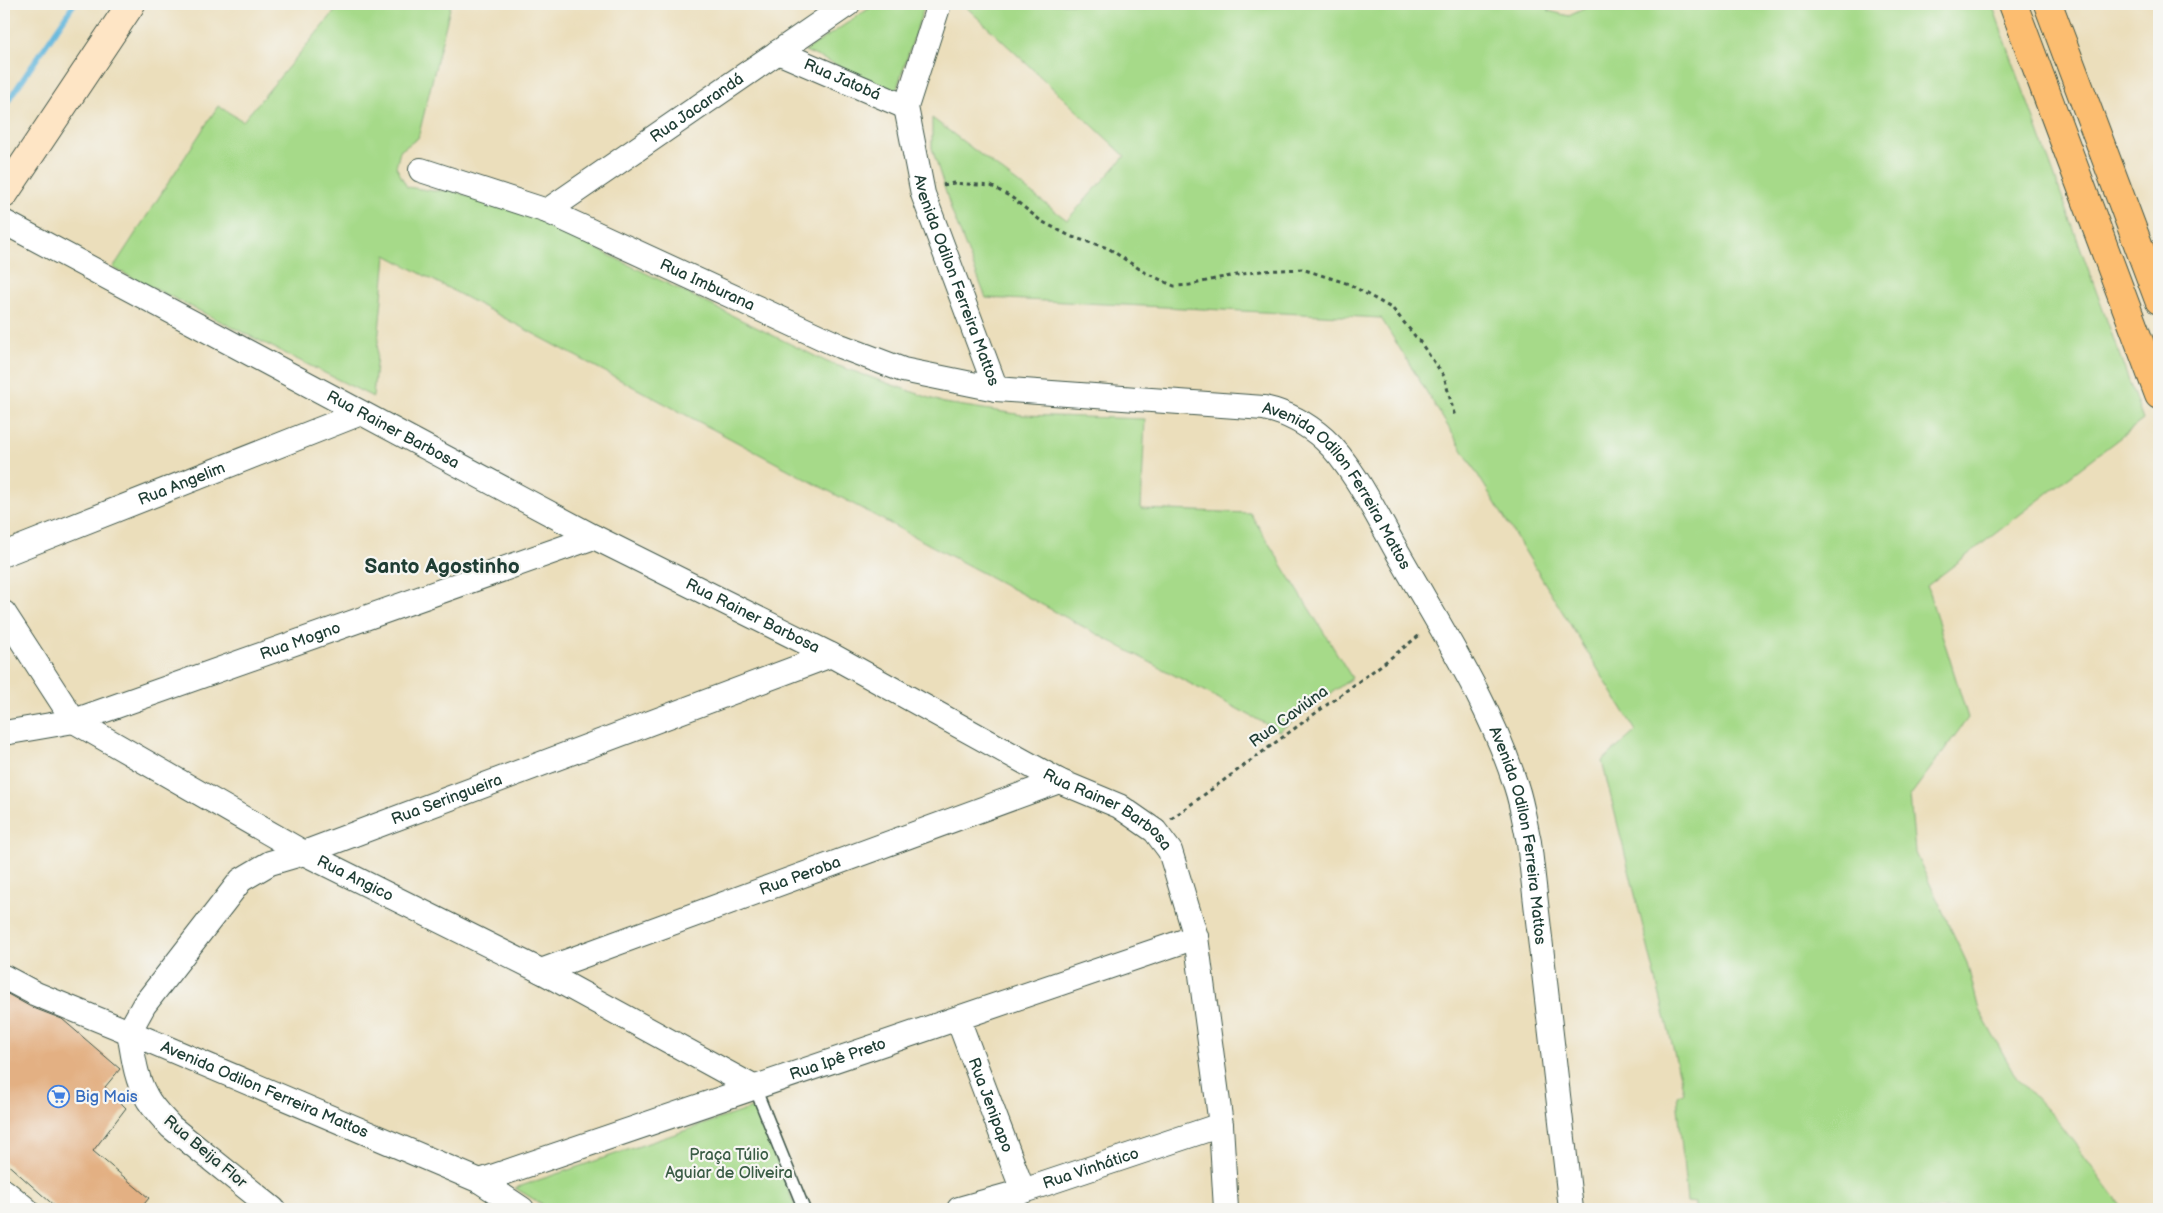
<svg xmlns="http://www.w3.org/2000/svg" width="2163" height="1213" font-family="'Balsamiq Sans',sans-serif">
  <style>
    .green { fill: #a6da89; stroke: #628c5e }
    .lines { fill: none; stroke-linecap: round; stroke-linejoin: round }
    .stream { stroke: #5eb5db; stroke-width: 5.5 }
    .building { fill: #e3b083 }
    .lane-casing { stroke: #3e5548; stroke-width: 14 }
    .street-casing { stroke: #3e5548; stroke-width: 26 }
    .secondary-casing { stroke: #3e5548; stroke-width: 30 }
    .primary-casing { stroke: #3e5548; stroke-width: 30 }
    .path { stroke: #3e5548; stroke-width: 3; stroke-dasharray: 4 4; stroke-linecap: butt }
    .lane { stroke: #fff; stroke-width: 11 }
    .street { stroke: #fff; stroke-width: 24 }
    .secondary { stroke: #fee5c5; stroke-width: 28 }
    .primary { stroke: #fcbd6f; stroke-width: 28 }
    .labels { text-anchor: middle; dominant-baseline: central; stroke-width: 4.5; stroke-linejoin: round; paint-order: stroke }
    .street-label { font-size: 16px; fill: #1f3d34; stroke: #f6f6f2 }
    .shop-label { font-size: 16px; fill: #366cbe; stroke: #f6f6f2; text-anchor: start }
    .park-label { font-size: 16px; fill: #3a5c45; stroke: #f6f6f2 }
    .district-label { font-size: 21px; font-weight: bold; fill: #1f3d34; stroke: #f6f6f2 }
  </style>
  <rect width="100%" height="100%" fill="#f6f6f2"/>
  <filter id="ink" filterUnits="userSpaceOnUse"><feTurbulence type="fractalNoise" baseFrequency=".02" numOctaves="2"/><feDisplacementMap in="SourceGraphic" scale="10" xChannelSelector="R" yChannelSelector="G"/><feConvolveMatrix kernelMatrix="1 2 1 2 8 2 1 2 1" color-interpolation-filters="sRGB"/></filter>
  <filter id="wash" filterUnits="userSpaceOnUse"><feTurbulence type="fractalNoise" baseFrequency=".0096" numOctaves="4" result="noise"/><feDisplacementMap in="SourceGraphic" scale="20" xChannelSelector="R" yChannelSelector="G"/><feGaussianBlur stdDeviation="1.12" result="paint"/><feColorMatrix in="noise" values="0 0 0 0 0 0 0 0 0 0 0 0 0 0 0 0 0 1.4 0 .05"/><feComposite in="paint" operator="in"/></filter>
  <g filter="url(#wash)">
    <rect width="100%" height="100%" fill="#ebdebb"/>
    <path class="green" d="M341,4h110l-33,134 -18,13 -4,16 11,20 27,4 16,-1 94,30 63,34 220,108 117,41 79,12 122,4 -4,90 109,4 102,165 -73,53 -893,-476 -13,142 -260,-129 105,-162 25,15z
      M876,4h49l-29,87 -91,-40z
      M963,4h583l3,7 20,5 25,-12h398l151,416 -216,166 41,132 -58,78 5,56 52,111 12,47 37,67 44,47 64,85h-429v-6l-8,-1 -10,-107 7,-2 -82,-332 34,-30 -255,-413 -395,-20 -34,-86 -20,-64v-30l135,102 58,-64z
      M755,1107l41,102h-246l-35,-21z"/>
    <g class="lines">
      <path class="stream" d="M4,107l70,-103"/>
    </g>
    <g id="blocks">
      <path class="building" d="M4,992l27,15 31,12 58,50 -15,18 21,21 -33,43 56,47 -9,11h-82l-54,-48z"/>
    </g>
  </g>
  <g filter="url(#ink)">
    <use href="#blocks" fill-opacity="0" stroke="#3e5548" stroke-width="1"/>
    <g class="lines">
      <defs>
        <path id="lane" d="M755,1088l49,121"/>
        <g id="street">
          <path id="s1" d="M939,4l-33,103 17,87 73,195 268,19c23,5 42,15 60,31 29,26 54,79 74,114 43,76 92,150 118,233 6,18 9,38 13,56l42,367"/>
          <path id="s2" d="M778,52l128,55"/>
          <path id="s3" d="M421,170l126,41 293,135 63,24 93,19"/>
          <path id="s4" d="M547,211l301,-207"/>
          <path id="s5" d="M4,222l590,315 237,118 228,126 60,25 36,25 15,20 26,86 25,188 5,84"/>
          <path id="s6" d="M4,554l357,-141"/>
          <path id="s7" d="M4,613l70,108 230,132 237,118 214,117"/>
          <path id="s8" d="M4,733l70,-12 520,-184"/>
          <path id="s9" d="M541,971l518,-190"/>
          <path id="s10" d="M4,977l32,17 93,38 351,149 42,28"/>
          <path id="s11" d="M958,1019l65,172"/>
          <path id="s12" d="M480,1181l716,-244"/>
          <path d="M4,1191l22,18"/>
          <path id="s13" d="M273,1209l-102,-82c-9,-10 -19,-19 -25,-31 -11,-19 -13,-43 -17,-64l15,-27 97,-125 29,-17 34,-10 527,-198"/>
          <path id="s14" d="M959,1209l64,-18 198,-66"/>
        </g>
        <path id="secondary" d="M4,194l127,-190"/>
        <path id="primary" d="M2013,4l146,391
          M2048,4l111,296"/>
      </defs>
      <use href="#lane" class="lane-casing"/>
      <use href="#street" class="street-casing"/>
      <use href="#secondary" class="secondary-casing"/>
      <use href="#primary" class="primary-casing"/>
      <path class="path" d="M943,185l11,-2 37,3 20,11 30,24 31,16 36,11 36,24 30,14 16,-1 29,-7 42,-7 41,-2 47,15 44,25 27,33 24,34 11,41
        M1171,819l213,-156 37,-29"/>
      <use href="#lane" class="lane"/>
      <use href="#street" class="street"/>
      <use href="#secondary" class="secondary"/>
      <use href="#primary" class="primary"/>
    </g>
  </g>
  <defs>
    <symbol id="supermarket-ring" viewBox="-11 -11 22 22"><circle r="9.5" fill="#f6f6f2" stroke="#3f7fe0" stroke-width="1.5"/><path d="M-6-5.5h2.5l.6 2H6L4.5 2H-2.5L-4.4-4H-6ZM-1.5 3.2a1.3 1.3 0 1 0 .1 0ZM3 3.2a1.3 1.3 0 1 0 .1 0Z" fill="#3f7fe0"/></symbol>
  </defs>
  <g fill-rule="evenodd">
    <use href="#supermarket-ring" x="46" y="1084" width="25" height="25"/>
  </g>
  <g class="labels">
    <g class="street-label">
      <text stroke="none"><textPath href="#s2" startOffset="70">Rua Jatobá</textPath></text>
      <text stroke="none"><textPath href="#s4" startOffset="182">Rua Jacarandá</textPath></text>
      <text stroke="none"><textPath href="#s1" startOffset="289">Avenida Odilon Ferreira Mattos</textPath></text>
      <text stroke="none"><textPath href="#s3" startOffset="309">Rua Imburana</textPath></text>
      <text stroke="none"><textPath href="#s5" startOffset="441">Rua Rainer Barbosa</textPath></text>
      <text stroke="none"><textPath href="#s6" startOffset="191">Rua Angelim</textPath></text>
      <text stroke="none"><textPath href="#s1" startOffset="784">Avenida Odilon Ferreira Mattos</textPath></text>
      <text stroke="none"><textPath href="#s5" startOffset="846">Rua Rainer Barbosa</textPath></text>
      <text stroke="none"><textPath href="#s8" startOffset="311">Rua Mogno</textPath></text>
      <text transform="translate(1289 717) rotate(-36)">Rua Caviúna</text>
      <text stroke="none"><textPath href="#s13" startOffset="648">Rua Seringueira</textPath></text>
      <text stroke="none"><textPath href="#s5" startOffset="1251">Rua Rainer Barbosa</textPath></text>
      <text stroke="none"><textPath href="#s1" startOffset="1189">Avenida Odilon Ferreira Mattos</textPath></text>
      <text stroke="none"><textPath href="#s9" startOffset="276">Rua Peroba</textPath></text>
      <text stroke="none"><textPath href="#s7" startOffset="451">Rua Angico</textPath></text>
      <text stroke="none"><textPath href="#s12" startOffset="378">Rua Ipê Preto</textPath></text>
      <text stroke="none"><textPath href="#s10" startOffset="284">Avenida Odilon Ferreira Mattos</textPath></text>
      <text stroke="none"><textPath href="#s11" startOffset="92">Rua Jenipapo</textPath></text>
      <text transform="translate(205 1152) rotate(40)">Rua Beija Flor</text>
      <text stroke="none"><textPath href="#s14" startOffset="138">Rua Vinhático</textPath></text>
    </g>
    <g class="shop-label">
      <text x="75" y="1097">Big Mais</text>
    </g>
    <g class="park-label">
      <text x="729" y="1155">Praça Túlio<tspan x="729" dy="18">Aguiar de Oliveira</tspan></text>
    </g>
    <g class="district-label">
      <text x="442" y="566">Santo Agostinho</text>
    </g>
  </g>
  <rect width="2163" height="1213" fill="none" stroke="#f6f6f2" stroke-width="20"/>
</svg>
